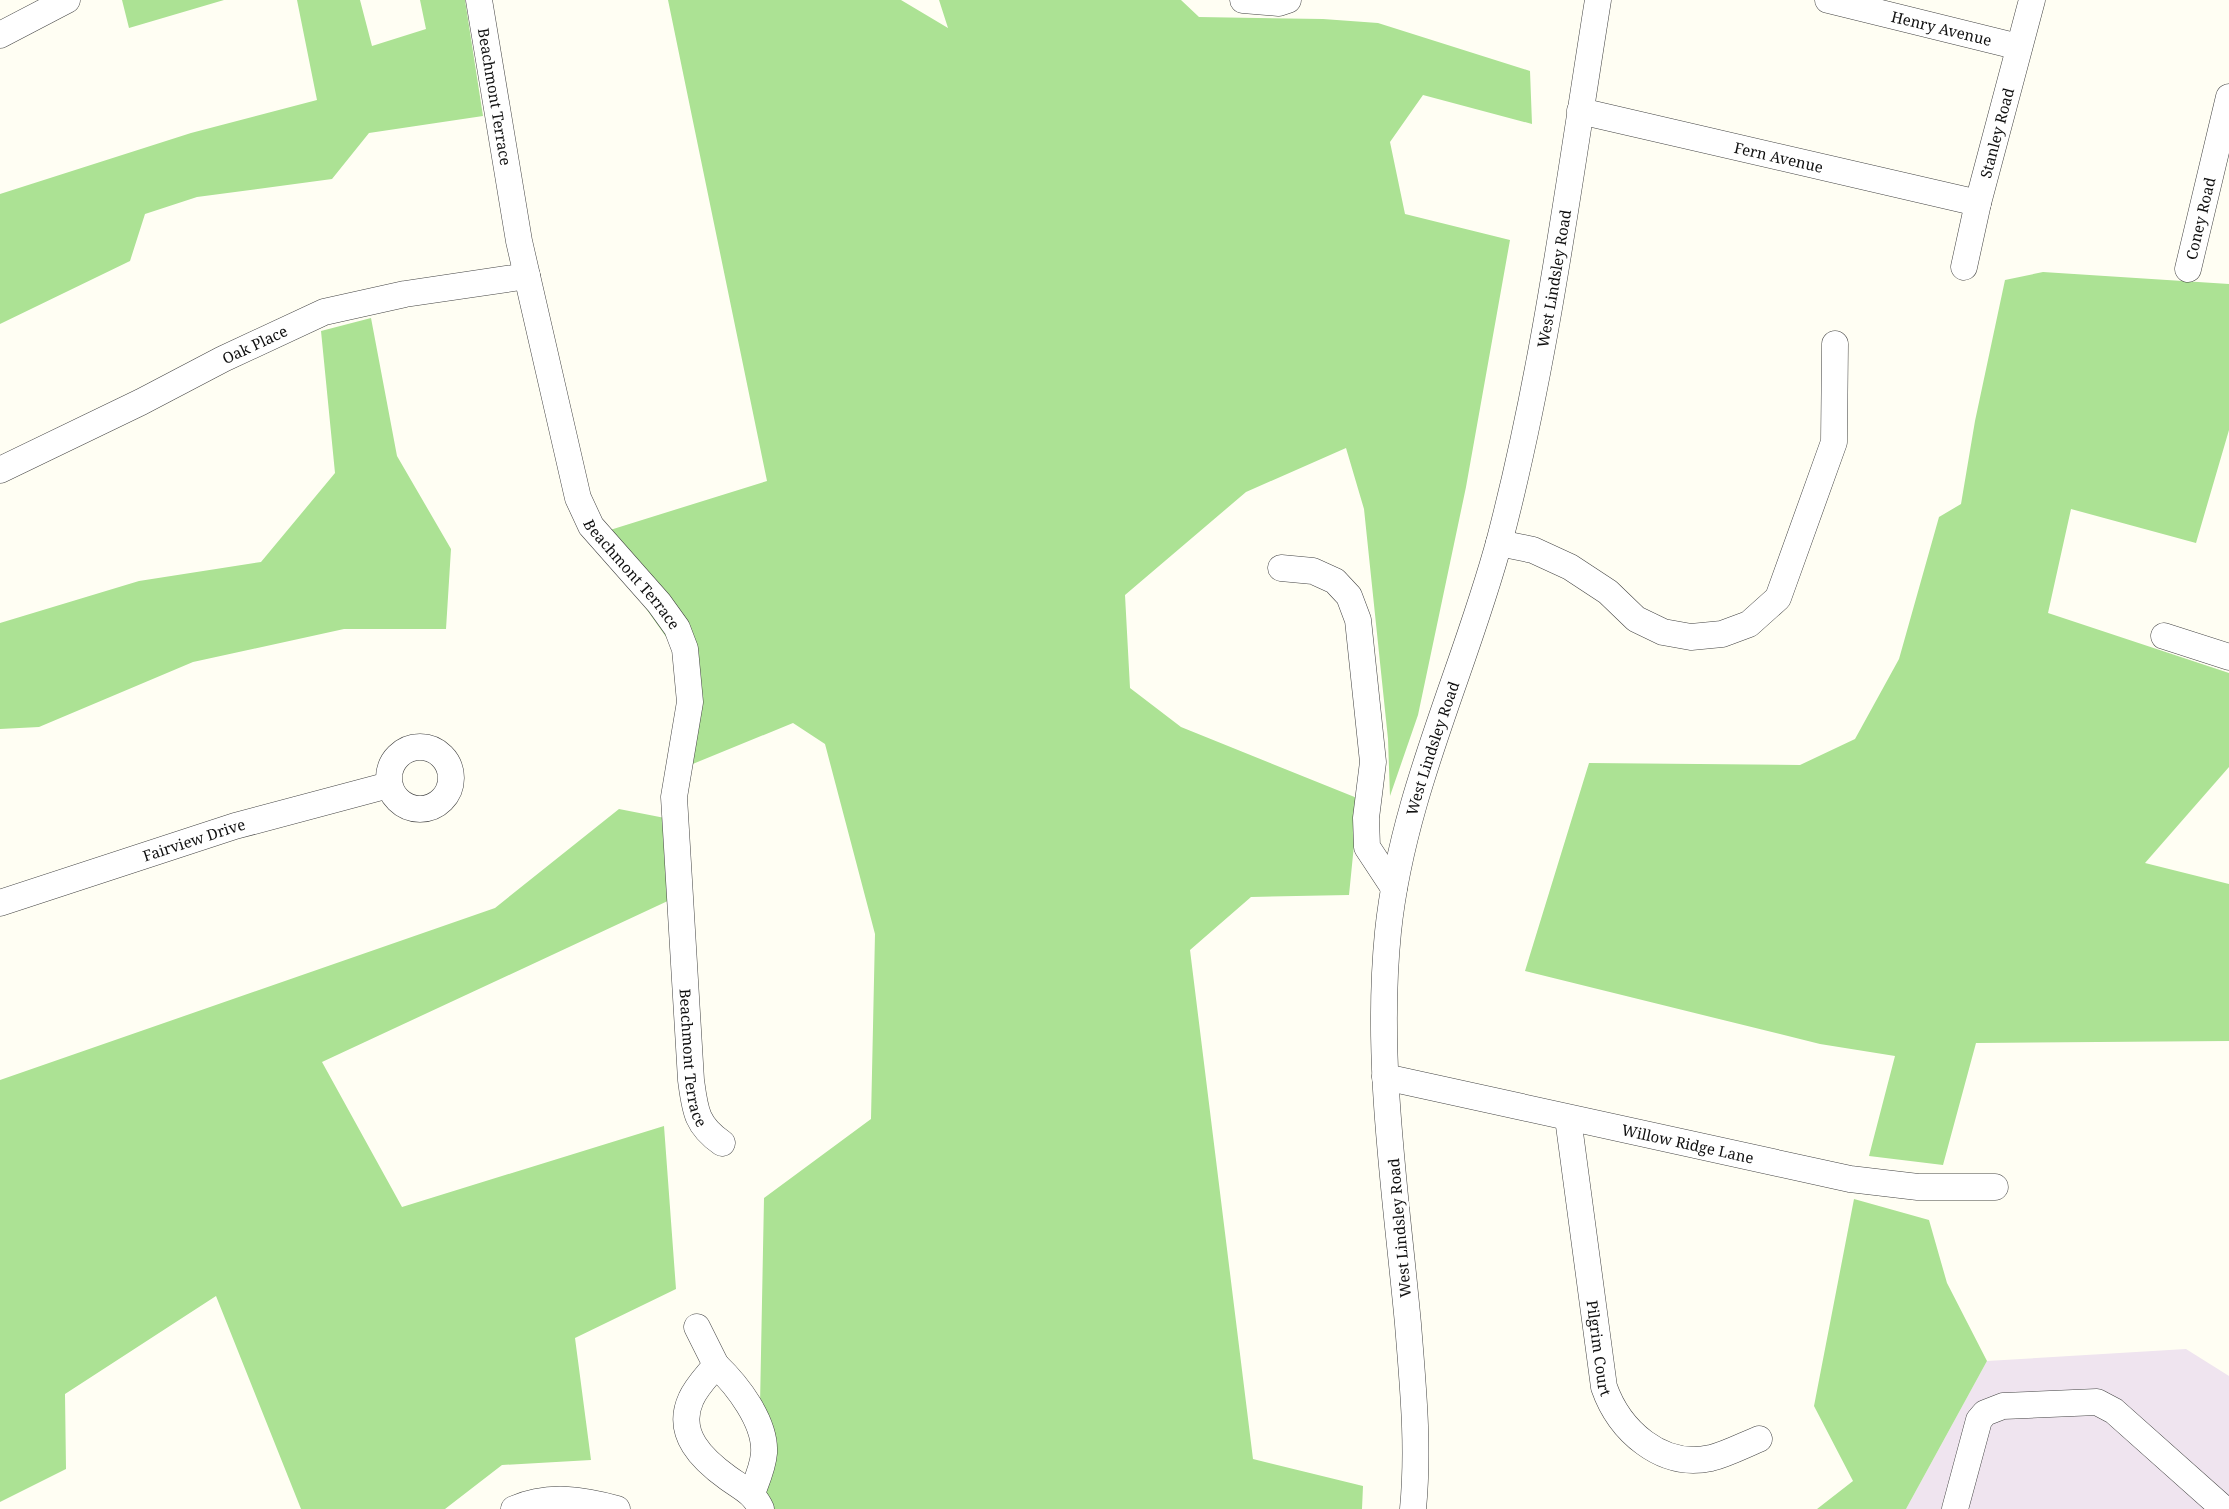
<svg xmlns="http://www.w3.org/2000/svg" width="2229" height="1509" font-family="'Noto Serif',serif">
  <style>
    .industrial { fill: #efe4ef }
    .forest { fill: #ace294 }
    .lines { fill: none; stroke-linecap: round; stroke-linejoin: round }
    .minor-casing { stroke: #434343; stroke-width: 27 }
    .minor { stroke: #fff; stroke-width: 26 }
    .labels { text-anchor: middle; dominant-baseline: central; stroke-width: 6; stroke-linejoin: round; paint-order: stroke }
    .street-label { font-size: 15px; fill: #101010; stroke: #fff }
  </style>
  <rect width="100%" height="100%" fill="#fffef3"/>
  <path class="industrial" d="M2186,1349l43,27v133h-323l81,-148z"/>
  <path class="forest" d="M122,0h102l-95,28z
    M297,0h63l12,46 54,-17 -6,-29h45l18,116 -114,17 -37,46 -135,18 -52,17 -15,47 -130,63v-130l191,-61 126,-33z
    M668,0h233l47,28 -9,-28h242l18,17 124,2 55,4 152,48 2,53 -109,-29 -33,47 15,72 105,26 -44,247 -48,228 -28,81 -2,-57 -24,-230 -18,-61 -100,44 -121,103 5,93 51,39 181,73 -7,35 -6,60 -98,2 -61,53 63,509 110,27 -1,23h-604l6,-311 107,-79 4,-185 -50,-190 -32,-21 -115,47 10,-102 -94,-133 173,-54z
    M2043,272l186,12v146l-33,113 -125,-34 -23,104 181,60v94l-84,96 84,21v157l-253,2 -33,122 -74,-9 26,-100 -75,-12 -295,-73 64,-208 211,2 55,-26 44,-80 40,-142 22,-13 14,-83 30,-141z
    M371,318l26,138 54,93 -5,80h-102l-151,33 -154,65 -39,2v-106l139,-42 122,-19 74,-89 -14,-142z
    M619,809l51,10 2,80 -350,163 80,145 262,-81 12,163 -101,49 16,122 -89,5 -57,44h-144l-85,-213 -151,98 1,75 -66,33v-422l495,-172z
    M1854,1199l75,21 18,63 40,78 -81,148h-89l36,-28 -39,-75z"/>
  <g class="lines">
    <defs>
      <g id="minor">
        <path id="s1" d="M479,0l40,241 59,257 13,28 68,77 18,25 8,21 5,53 -16,95 17,283c4,30 5,45 31,63"/>
        <path d="M1243,0l36,3 9,-3"/>
        <path id="s2" d="M1828,0l191,47"/>
        <path d="M0,35l67,-35"/>
        <path id="s3" d="M1580,111l398,92"/>
        <path id="s4" d="M1964,267l14,-64 54,-203"/>
        <path id="s5" d="M2188,269l41,-172"/>
        <path id="s6" d="M0,470l141,-68 82,-43 101,-47 81,-18 122,-18"/>
        <path d="M1499,543l34,7 37,17 38,25 28,27 27,13 28,5 31,-3 27,-10 29,-26 56,-156 1,-98"/>
        <path d="M1281,568l32,3 22,10 14,15 9,24 15,142 -7,56 1,29 27,41"/>
        <path d="M2164,636l65,21"/>
        <circle cx="420" cy="778" r="31"/>
        <path id="s7" d="M0,903l235,-77 154,-41"/>
        <path id="s8" d="M1385,1077l465,102 68,8h77"/>
        <path id="s9" d="M1568,1118l36,269c15,43 57,82 107,71 16,-4 33,-13 48,-19"/>
        <path d="M697,1327l19,38c-8,10 -20,22 -25,34 -16,35 12,61 37,79 14,10 26,15 33,31"/>
        <path d="M716,1365c21,20 50,57 48,88 -1,14 -7,27 -12,40"/>
        <path d="M514,1509c34,-15 68,-10 103,0"/>
        <path id="s10" d="M1413,1509c6,-63 0,-122 -5,-185 -12,-130 -33,-262 -20,-392 14,-137 77,-262 112,-393 46,-176 69,-359 98,-539"/>
        <path d="M1955,1509l24,-89 6,-7 18,-7 94,-4 17,9 110,98"/>
      </g>
    </defs>
    <use href="#minor" class="minor-casing"/>
    <use href="#minor" class="minor"/>
  </g>
  <g class="labels">
    <g class="street-label">
      <text stroke="none"><textPath href="#s2" startOffset="117">Henry Avenue</textPath></text>
      <text stroke="none"><textPath href="#s1" startOffset="98">Beachmont Terrace</textPath></text>
      <text stroke="none"><textPath href="#s4" startOffset="138">Stanley Road</textPath></text>
      <text stroke="none"><textPath href="#s3" startOffset="204">Fern Avenue</textPath></text>
      <text stroke="none"><textPath href="#s5" startOffset="52">Coney Road</textPath></text>
      <text stroke="none"><textPath href="#s10" startOffset="1254">West Lindsley Road</textPath></text>
      <text stroke="none"><textPath href="#s6" startOffset="284">Oak Place</textPath></text>
      <text stroke="none"><textPath href="#s1" startOffset="602">Beachmont Terrace</textPath></text>
      <text stroke="none"><textPath href="#s10" startOffset="768">West Lindsley Road</textPath></text>
      <text stroke="none"><textPath href="#s7" startOffset="204">Fairview Drive</textPath></text>
      <text stroke="none"><textPath href="#s1" startOffset="1106">Beachmont Terrace</textPath></text>
      <text stroke="none"><textPath href="#s8" startOffset="310">Willow Ridge Lane</textPath></text>
      <text transform="translate(1399 1228) rotate(-95)">West Lindsley Road</text>
      <text stroke="none"><textPath href="#s9" startOffset="232">Pilgrim Court</textPath></text>
    </g>
  </g>
</svg>
